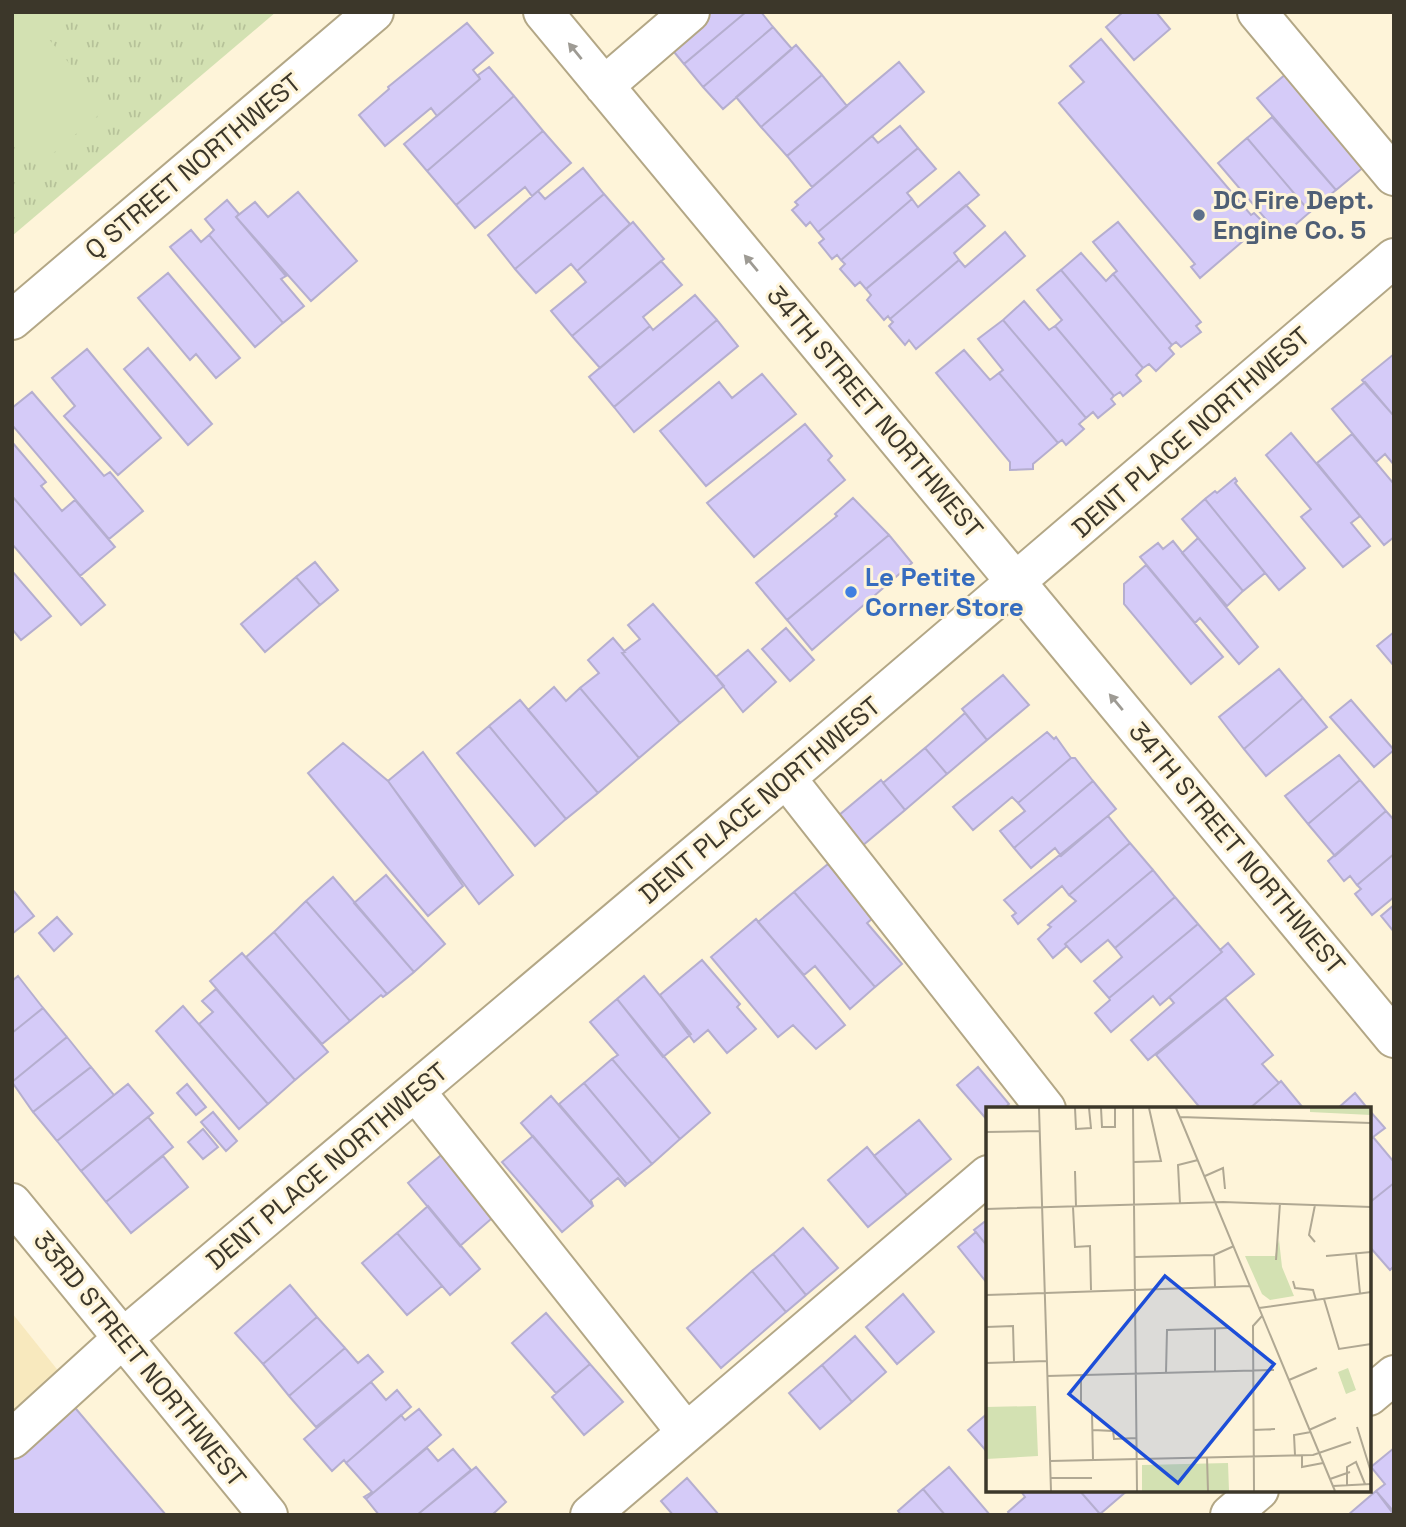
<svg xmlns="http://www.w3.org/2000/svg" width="1406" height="1527" font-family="'Space Grotesk',sans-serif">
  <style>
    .built { fill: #f8e9be }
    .grass { fill: url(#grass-tufts) }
    .pitch { fill: #d3e1b2 }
    .building { fill: #d5cbf8; stroke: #b5aecf; stroke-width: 2 }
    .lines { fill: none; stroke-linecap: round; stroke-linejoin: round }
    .minor-casing { stroke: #b3a786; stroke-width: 42 }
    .major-casing { stroke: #b3a786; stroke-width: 42 }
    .minor { stroke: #fff; stroke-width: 38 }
    .major { stroke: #fff; stroke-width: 38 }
    .oneway { fill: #9e9b94 }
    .service-dot { fill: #5c6f8a; stroke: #fef4d9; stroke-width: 2.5 }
    .shop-dot { fill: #3f7fe0; stroke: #fef4d9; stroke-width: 2.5 }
    .labels { text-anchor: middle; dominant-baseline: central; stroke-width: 6; stroke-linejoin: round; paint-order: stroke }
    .street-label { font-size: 26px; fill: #3c372a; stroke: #fef4d9 }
    .service-label { font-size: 26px; font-weight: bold; fill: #4e5e75; stroke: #fef4d9; text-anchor: start }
    .shop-label { font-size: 26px; font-weight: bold; fill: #366cbe; stroke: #fef4d9; text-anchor: start }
    .inset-road { fill: none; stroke: #b0a893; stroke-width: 2 }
    .view { fill: #1d4ed8; fill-opacity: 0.15; stroke: #1d4ed8; stroke-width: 3.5 }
    .inset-edge { fill: none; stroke: #3c372a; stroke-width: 3.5 }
  </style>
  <defs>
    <pattern id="grass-tufts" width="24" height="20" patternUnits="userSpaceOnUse" patternTransform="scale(1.75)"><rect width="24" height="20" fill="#d3e1b2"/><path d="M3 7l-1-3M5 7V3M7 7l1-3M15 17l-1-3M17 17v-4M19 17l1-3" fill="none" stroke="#b6c299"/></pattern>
  </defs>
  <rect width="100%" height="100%" fill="#fef4d9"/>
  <path class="built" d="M12,1313l68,85 -68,66z"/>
  <path class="grass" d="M12,12h264l-264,224z"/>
  <path class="pitch" d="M12,12h14l81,96 -63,53 -32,-37z"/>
  <path class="building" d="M699,12h47l-62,52 -19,-23z
    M746,12h15l12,15 -70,60 -19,-23z
    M1123,12h33l14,17 -36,31 -28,-33z
    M467,23l26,30 -20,17 7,9 -43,37 -6,-8 -46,38 -26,-31 30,-26 -1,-2z
    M773,27l19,22 -69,60 -20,-22z
    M1101,39l150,176 3,-2 10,10 -64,55 -9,-11 4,-3 -136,-161 25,-21 -14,-16z
    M796,45l26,30 -61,52 -25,-30z
    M899,62l25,30 -112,95 -25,-31z
    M489,67l25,29 -87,75 -23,-27 76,-65 -2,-4z
    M1286,74l79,92 -29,24 -79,-92z
    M822,75l25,31 -60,50 -26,-29z
    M514,96l29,35 -87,74 -29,-34z
    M1272,117l64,73 -26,22 -63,-74z
    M900,126l18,22 -100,84 -8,-10 -4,4 -14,-16 6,-5 -3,-3 77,-66 6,7z
    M543,131l28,32 -39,33 -7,-9 -50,41 -19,-23z
    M1247,138l63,74 -29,25 -63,-74z
    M918,148l18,21 -29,24 5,6 -71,61 -4,-5 -5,4 -13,-16 5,-4 -6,-7z
    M583,168l21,26 -89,75 -27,-34 50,-44 7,8z
    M959,172l20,23 -113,94 -6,-7 -5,4 -15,-17 5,-5 -4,-4 71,-61 6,8z
    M298,192l59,69 -46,40 -75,-84 19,-15 13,15z
    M604,194l26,30 -53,47 -6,-7 -35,29 -21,-24z
    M227,200l12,14 -3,3 50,59 -5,3 23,27 -21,17 -74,-88 5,-5 -9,-11z
    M966,205l19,21 -31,27 5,7 -69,59 -2,-3 -4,4 -17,-20 4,-5 -5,-6z
    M633,222l31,37 -92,77 -21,-25 35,-29 -9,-11z
    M1118,222l83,100 -5,4 5,6 -20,15 -5,-5 -4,3 -59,-71 4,-3 -24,-29z
    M191,230l10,12 8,-7 74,88 -28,24 -85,-100z
    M1005,232l20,24 -109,93 -7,-9 -4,5 -16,-19 4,-4 -3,-3 69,-59 6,7z
    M1081,253l25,28 7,-7 59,71 -3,3 5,6 -18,17 -7,-7 -6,4 -82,-98z
    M661,261l21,24 -39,32 7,9 -50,42 -28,-32z
    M1061,270l82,98 -7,7 5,6 -18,15 -3,-4 -6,4 -59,-70 7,-6 -25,-30z
    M168,273l72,85 -24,20 -20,-24 -6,6 -52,-62z
    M695,295l22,25 -103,87 -25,-30 61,-51 3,4z
    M1024,301l25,29 6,-4 59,70 -3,3 4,5 -17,14 -5,-6 -7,6 -83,-98z
    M717,320l21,26 -104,86 -20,-25z
    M1003,320l83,98 -7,6 5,5 -18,16 -4,-5 -4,3 -59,-70 4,-3 -25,-31z
    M148,348l64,76 -24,21 -64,-76z
    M87,349l74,89 -43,37 -54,-59 11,-10 -23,-28z
    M964,350l26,30 9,-7 59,70 -25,21v5l-23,1v-8l-74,-89z
    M1394,354v62l-32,-36z
    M762,374l34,40 -90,72 -46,-55 59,-49 13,16z
    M1365,382l29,34v49l-9,-11 -9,8 -44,-53z
    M32,392l72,84 6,-4 33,39 -34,28 -97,-114v-17z
    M805,424l27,32 -4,4 17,20 -91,77 -47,-54z
    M1291,433l69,83 -9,7 19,23 -27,21 -42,-50 10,-8 -45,-54z
    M1352,434l42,50v53l-10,8 -67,-82z
    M12,442l34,40 -5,4 21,25 13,-11 40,47 -35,29 -68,-80z
    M1235,478l2,3 -2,2 70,85 -26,22 -74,-91 10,-8 2,2z
    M12,496l93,109 -24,20 -69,-81z
    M853,498l36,37 -102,85 -31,-37 81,-67 -2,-2z
    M1205,499l60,74 -22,18 -61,-72z
    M889,535l23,28 -100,87 -25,-30z
    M1198,538l45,53 -16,15 -45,-53z
    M1173,541l85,106 -19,17 -39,-46 -5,5 -55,-66 18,-14 5,6z
    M315,562l23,28 -18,15 -24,-28z
    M1146,565l77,92 -32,27 -67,-80v-20z
    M12,571l39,45 -30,24 -9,-11z
    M296,577l24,28 -55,47 -24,-28z
    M653,604l71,82 -44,37 -58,-70 18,-14 -12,-14z
    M786,628l28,32 -24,21 -28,-32z
    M1394,632v34l-17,-20z
    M613,638l12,14 -3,1 58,70 -41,35 -59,-70 19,-15 -11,-13z
    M748,650l28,32 -33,30 -27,-35z
    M1279,669l24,29 -59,51 -25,-32z
    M1003,675l26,30 -42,35 -25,-31z
    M554,687l12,14 14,-13 59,70 -41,35 -70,-83z
    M1303,698l24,29 -61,49 -22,-27z
    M520,700l78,93 -32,26 -77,-93z
    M1351,700l43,50 -20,17 -44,-50z
    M965,713l22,27 -40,34 -22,-26z
    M489,726l77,93 -31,27 -78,-93z
    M1047,732l7,7 2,-2 15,21 -53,45 -6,-6 -39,33 -20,-23z
    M343,743l45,38 75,105 -35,30 -120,-143z
    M925,748l22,26 -42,36 -22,-27z
    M423,752l90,123 -34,29 -91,-123z
    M1339,755l21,25 -52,44 -23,-28z
    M1071,758h4l18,23 -79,67 -14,-17 25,-20 -7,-8z
    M881,780l24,30 -43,36 -24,-30z
    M1360,780l26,31 -51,45 -27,-32z
    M1093,781l23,28 -55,47 -6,-8 -24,20 -17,-20z
    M1386,811l8,9v34l-37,31 -7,-9 -6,5 -16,-20z
    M1108,816l22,27 -61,52 -7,-9 -44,38 -6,-8 4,-3 -12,-13z
    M1130,843l23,27 -88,74 2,2 -14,12 -15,-19 13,-12 -3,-2 28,-24 -7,-6z
    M1394,854v43l-22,18 -17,-21 6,-5 -4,-4z
    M828,864l45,54 -6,5 35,41 -27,23 -81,-95z
    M1153,870l22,27 -60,51 -7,-8 -27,22 -16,-18z
    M386,875l59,69 -31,28 -60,-69z
    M333,877l81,95 -27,22 -81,-93z
    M12,889l22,27 -22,18z
    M794,892l81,95 -25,22 -35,-43 -11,9 -46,-53z
    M1175,897l23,27 -89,74 -15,-17 28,-24 -7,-9z
    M306,901l81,93 -4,3 -2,-2 -31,26 -76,-89z
    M1394,905v27l-13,-16z
    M57,917l15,17 -18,17 -15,-18z
    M756,919l89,106 -29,24 -23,-24 -15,12 -67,-80z
    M1198,924l24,28 -62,53 -7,-9 -42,36 -16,-19 15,-13 -1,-2z
    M274,932l76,89 -28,23 -76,-87z
    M1228,943l26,31 -106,86 -17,-20 43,-37 -5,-6 53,-45 -2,-2z
    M242,953l86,99 -33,28 -85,-99z
    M702,960l38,44 -3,3 19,22 -29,24 -19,-23 -14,12 -34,-47z
    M18,976l25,32 -31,25v-52z
    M644,976l47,58 -28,23 -46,-58z
    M216,989l79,91 -27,24 -69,-80 14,-12 -11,-11z
    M1225,998l48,57 -11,9 17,19 -30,26h-48l-45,-54z
    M617,999l93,114 -30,26 -68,-80 6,-4 -28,-33z
    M183,1006l85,98 -29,25 -83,-98z
    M43,1008l24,29 -55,45v-49z
    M67,1037l24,30 -58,45 -21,-30z
    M612,1059l68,80 -28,25 -68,-81z
    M91,1067l23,28 -57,46 -24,-29z
    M978,1067l31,37 -5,5h-16v12l-31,-36z
    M1281,1081l23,28h-55l30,-26z
    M584,1083l68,81 -25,20 -68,-80z
    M128,1084l25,29 -72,58 -24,-30z
    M187,1084l19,23 -10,8 -19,-22z
    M1355,1093l13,16h-31z
    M551,1096l76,88 -2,2 -7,-8 -27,22 2,6 -72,-83z
    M1369,1110l16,18 -16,12z
    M213,1112l24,29 -11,10 -25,-29z
    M148,1117l25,30 -67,55 -25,-31z
    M919,1120l32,39 -44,36 -33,-39z
    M203,1129l15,18 -15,12 -15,-17z
    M533,1136l60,70 -31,26 -60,-70z
    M1373,1137l21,25v21l-25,20v-63z
    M867,1147l40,48 -39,32 -40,-47z
    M446,1151l52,62 -38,33 -52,-63z
    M163,1156l25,31 -57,46 -25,-31z
    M1394,1183v83l-4,4 -21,-24v-43z
    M428,1206l52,63 -30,26 -53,-62z
    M988,1219v28l-14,-17z
    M803,1228l35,40 -32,27 -33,-41z
    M976,1232l12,15 -1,36 -29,-36z
    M397,1233l45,53 -35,29 -45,-52z
    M773,1254l33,41 -20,17 -34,-41z
    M752,1271l34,41 -65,56 -34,-40z
    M290,1285l27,32 -54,47 -28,-31z
    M903,1294l31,38 -37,32 -31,-37z
    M546,1313l44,51 -34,29 -44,-50z
    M317,1317l28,31 -56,48 -26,-32z
    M855,1336l31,36 -34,30 -30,-37z
    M345,1348l13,15 10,-8 15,17 -67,55 -27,-31z
    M590,1364l33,38 -39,33 -32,-38z
    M822,1365l30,37 -32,27 -31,-36z
    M371,1382l15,18 11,-10 14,17 -65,56 -2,-3 -12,11 -28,-32z
    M71,1403l95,112h-154v-65z
    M419,1409l22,26 -75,64 -2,-2 8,-5 -26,-29 55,-48 4,5z
    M988,1413v40l-20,-23z
    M427,1448l11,13 15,-12 18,21 -54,45h-38l-13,-16z
    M1394,1448v64l-18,-21 9,-7 -14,-17z
    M476,1467l30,35 -14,13h-75z
    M949,1467l41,48h-45l-22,-26z
    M687,1478l32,37h-46l-12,-14z
    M923,1489l22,26h-44l-3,-4z
    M1020,1490h59l21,24 -90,1 -2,-3 17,-15z
    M1079,1490h49l-28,24z
    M1376,1491l18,24h-46z"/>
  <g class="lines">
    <defs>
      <path id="minor" d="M543,12l851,1026
        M1257,12l137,164
        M604,86l86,-74
        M12,320l362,-308
        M786,778l260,331
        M416,1092l270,340
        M12,1203l256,312
        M12,1439l111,-101 663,-560 608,-520
        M590,1515l398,-340"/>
      <path id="major" d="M1369,1396l25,-21
        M1230,1515l29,-25"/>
    </defs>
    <use href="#minor" class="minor-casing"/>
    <use href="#major" class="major-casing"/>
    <use href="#minor" class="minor"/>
    <use href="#major" class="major"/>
  </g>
  <defs><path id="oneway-solid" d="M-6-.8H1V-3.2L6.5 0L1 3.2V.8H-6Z" transform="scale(1.75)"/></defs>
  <g class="oneway">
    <use href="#oneway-solid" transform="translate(575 51) rotate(-129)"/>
    <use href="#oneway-solid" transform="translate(751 263) rotate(-130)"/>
    <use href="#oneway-solid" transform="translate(1116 702) rotate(-130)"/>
  </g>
  <circle class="service-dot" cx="1199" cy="215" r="7"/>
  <circle class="shop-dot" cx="851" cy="592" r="7"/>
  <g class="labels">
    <g class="street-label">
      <text transform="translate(193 166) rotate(-40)">Q STREET NORTHWEST</text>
      <text transform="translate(875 412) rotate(50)">34TH STREET NORTHWEST</text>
      <text transform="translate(1191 432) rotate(-41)">DENT PLACE NORTHWEST</text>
      <text transform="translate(760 800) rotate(-40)">DENT PLACE NORTHWEST</text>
      <text transform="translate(1237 848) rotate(50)">34TH STREET NORTHWEST</text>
      <text transform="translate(327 1166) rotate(-40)">DENT PLACE NORTHWEST</text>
      <text transform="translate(140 1359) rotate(51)">33RD STREET NORTHWEST</text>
    </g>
    <g class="service-label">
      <text x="1213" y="200">DC Fire Dept.<tspan x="1213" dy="30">Engine Co. 5</tspan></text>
    </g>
    <g class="shop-label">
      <text x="865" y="577">Le Petite<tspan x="865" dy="30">Corner Store</tspan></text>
    </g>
  </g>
  <g transform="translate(986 1107)">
    <rect width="385" height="385" fill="#fef4d9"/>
    <path d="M293,133l3,27 12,29 -24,4 -8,-6 -17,-38h30zM242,356l1,28h-87v-26z" fill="#d3e1b2"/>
    <path d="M324,1h61v7l-61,-3z" fill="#d3e1b2"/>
    <path d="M362,261l8,22 -10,4 -8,-22zM50,299l2,50 -52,3v-52z" fill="#d3e1b2"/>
    <path class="inset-road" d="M53,1l12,383M89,1l1,21 15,-1 -2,-20M115,1l1,19h13v-19M147,1l4,383M190,1l159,383M194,10l191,6M0,25l53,-1M148,55l27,-1 -12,-53M89,64l1,36M219,69l18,-8 2,21M194,97l-2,-39 20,-5M329,98l-6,30 6,7M87,100l2,40 15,-1 1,44M0,102l237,-7 148,5M370,147l4,39M228,148l20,-9M340,149l45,-4M149,150l79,-2 1,32M290,153l4,-57M307,174l2,7 18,2 3,10M0,188l264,-9M338,192l15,50 32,-5M273,201l112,-16M0,220l27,-1 1,36M0,256l61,-2M229,265v-44M180,266l1,-43 61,-2M95,268v30M61,269l227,-6M303,273l28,-12M106,306l1,47M371,320l14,45M107,323l20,1 1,8 23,-1M267,323l22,-1M323,323l27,-12M309,348l-1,-20 17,-3M316,348v12l21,-4M221,350l1,34M64,354l263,-6 38,-13M65,371h41M344,372l20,-7M361,378v-18l9,-5 9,22M347,379l38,-2M268,384l-1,-165 9,-10"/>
    <path class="view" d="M179,169l109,88 -96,119 -109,-89z"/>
    <rect width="385" height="385" class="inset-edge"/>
  </g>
  <rect width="1406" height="1527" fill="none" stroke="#3c372a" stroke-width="28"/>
</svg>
